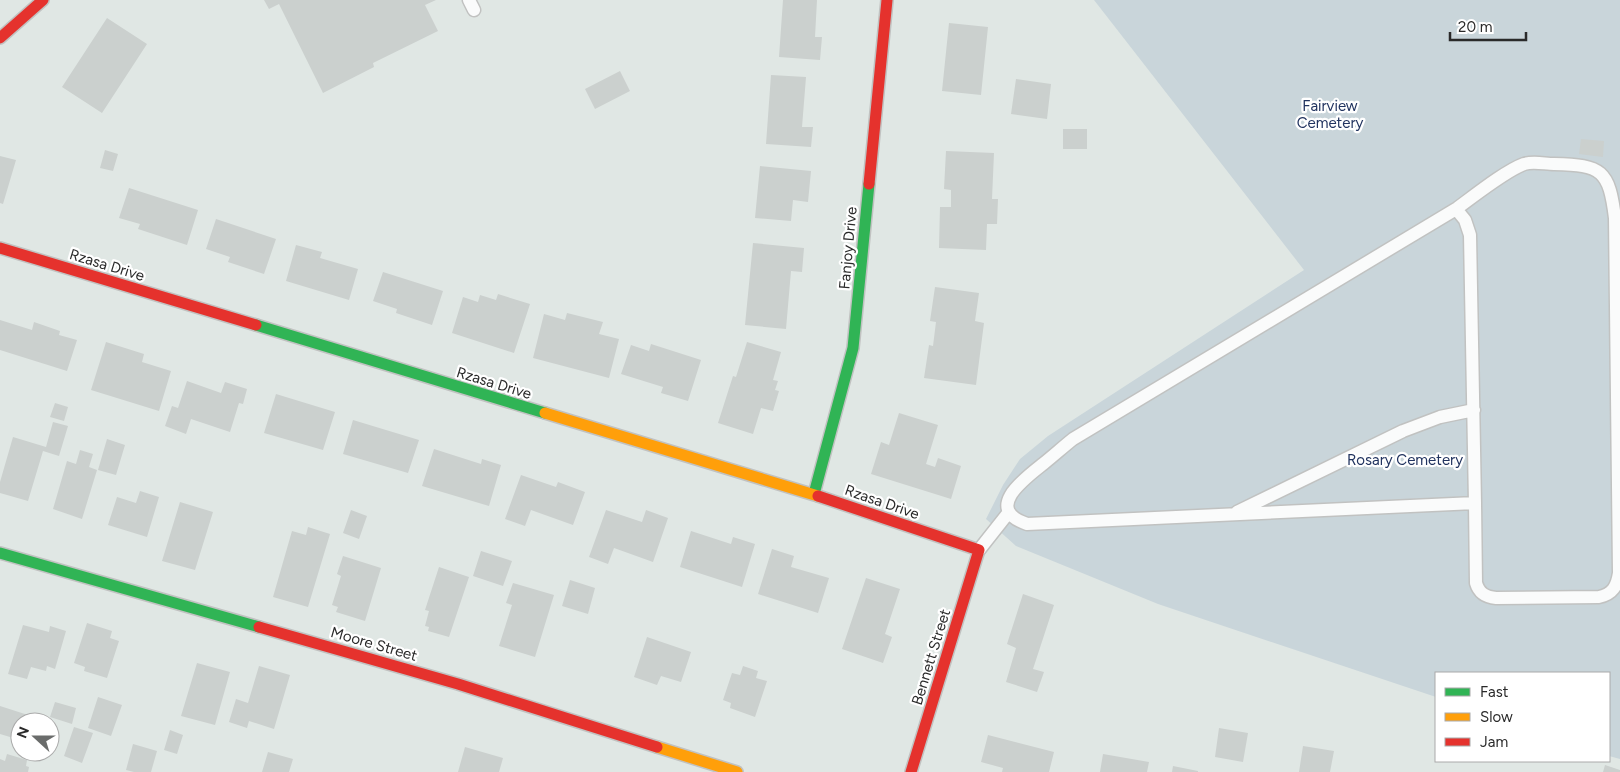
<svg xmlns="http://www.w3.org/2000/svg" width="1620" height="772" font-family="Figtree,sans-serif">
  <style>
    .cemetery { fill: #c9d5da }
    .building { fill: #cbd0ce }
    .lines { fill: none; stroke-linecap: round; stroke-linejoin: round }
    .lane-casing { stroke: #c1c2c1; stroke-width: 15 }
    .fast-casing { stroke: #c1c2c1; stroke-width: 14 }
    .slow-casing { stroke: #c1c2c1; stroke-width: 14 }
    .jam-casing { stroke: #c1c2c1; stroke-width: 14 }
    .lane { stroke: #fafbfb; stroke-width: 12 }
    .fast { stroke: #30b455; stroke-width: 11 }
    .slow { stroke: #ff9f0a; stroke-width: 11 }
    .jam { stroke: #e5322d; stroke-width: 11 }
    .labels { text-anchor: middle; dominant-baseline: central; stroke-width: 4.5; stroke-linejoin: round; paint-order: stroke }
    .park-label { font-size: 15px; fill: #21335f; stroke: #fff }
    .street-label { font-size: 15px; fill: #2a2a2a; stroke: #fff }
  </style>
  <rect width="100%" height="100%" fill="#e0e7e4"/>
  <path class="cemetery" d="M1094,0h526v759l-11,-3v-83h-173v24l-278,-93 -142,-58 -30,-27 17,-34 17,-26 28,-23 256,-166z"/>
  <path class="building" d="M264,0h172l-11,5 13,26 -65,32 1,4 -51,26 -44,-89 -10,5z
    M783,0h34l-2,37h7l-2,23 -41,-3z
    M107,18l40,26 -45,69 -40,-26z
    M949,23l39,4 -7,68 -39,-4z
    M620,71l10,20 -35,18 -10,-20z
    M771,75l35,2 -4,50h11l-2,20 -45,-3z
    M1016,79l35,5 -4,35 -36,-5z
    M1063,129h24v20h-24z
    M1581,139l23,2 -1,16 -24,-3z
    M105,150l13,4 -5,17 -13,-3z
    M946,151l48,2 -2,46h6l-1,25h-10l-1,26 -47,-2 1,-41h11v-17l-7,-1z
    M0,156l16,4 -13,44 -3,-1z
    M760,166l51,5 -3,31 -15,-2 -2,21 -36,-3z
    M129,188l69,22 -11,35 -49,-16 2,-5 -21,-6z
    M216,219l60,20 -12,35 -36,-12 2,-5 -24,-8z
    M753,243l51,5 -2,24 -11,-1 -5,58 -41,-4z
    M296,245l26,7 -2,6 38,11 -9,31 -63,-19z
    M383,272l60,19 -11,34 -36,-12 1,-4 -24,-8z
    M935,287l44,6 -4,28 9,2 -8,62 -52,-7 5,-33 4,1 3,-24 -6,-1z
    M498,294l32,10 -16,49 -62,-20 11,-36 15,5 2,-7 16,5z
    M567,313l36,9 -4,12 20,5 -10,39 -76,-20 11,-44 21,6z
    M0,320l32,10 2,-8 26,9 -1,4 18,5 -10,31 -67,-21z
    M106,342l38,12 -2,8 29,9 -12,40 -68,-21z
    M747,342l34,10 -8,28 5,1 -3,9 4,1 -6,20 -12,-3 -8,26 -35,-11 15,-47 3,1z
    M651,344l50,16 -13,41 -27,-8 2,-6 -42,-13 10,-29 18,6z
    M187,381l34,12 4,-11 22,7 -4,15 -4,-1 -9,29 -39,-13 -5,15 -21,-8 7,-20 6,2z
    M276,394l59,18 -12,38 -59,-17z
    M55,403l13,4 -4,14 -14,-4z
    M899,413l39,12 -12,39 9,3 3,-9 23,8 -10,33 -80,-25 10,-32 8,3z
    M353,420l66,20 -11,33 -65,-19z
    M53,422l15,4 -9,30 -16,-5 -15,50 -28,-8v-11l13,-45 33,10z
    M107,439l18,6 -9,30 -18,-5z
    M434,449l47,15 1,-5 19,6 -12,41 -67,-20z
    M80,450l13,4 -4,13 8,3 -15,49 -29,-10 14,-48 9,3z
    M521,475l35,12 2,-5 27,10 -12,33 -42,-15 -6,16 -20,-7z
    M140,491l19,6 -12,40 -39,-12 9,-28 19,6z
    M180,502l33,10 -18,58 -33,-9z
    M351,510l16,6 -8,23 -16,-6z
    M606,510l36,12 4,-12 22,8 -15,44 -39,-14 -6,16 -19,-7z
    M308,527l22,7 -22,73 -35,-10 19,-66 14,4z
    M691,531l40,13 2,-7 22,7 -13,43 -62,-20z
    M772,549l22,7 -3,11 38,11 -11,35 -60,-19z
    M481,551l31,10 -9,25 -30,-10z
    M343,556l38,12 -16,53 -29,-9 2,-5 -6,-2 9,-29 -4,-2z
    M439,567l30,10 -20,60 -21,-6 1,-4 -4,-1 4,-15 -4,-1z
    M866,578l34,11 -15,45 7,3 -9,26 -41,-14z
    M570,580l25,8 -7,26 -26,-8z
    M513,583l41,12 -19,62 -36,-11 13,-41 -6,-2z
    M1023,594l31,11 -21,64 11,3 -7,20 -31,-10 10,-34 -9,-4z
    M87,623l25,8 -2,7 9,3 -12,37 -23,-7 1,-4 -11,-4z
    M23,625l26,7 1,-6 16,5 -11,38 -8,-3 -1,5 -15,-4 -4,12 -19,-5z
    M647,637l44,15 -10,30 -20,-6 -4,9 -23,-8z
    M197,663l33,9 -15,53 -34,-9z
    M259,666l31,9 -16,54 -25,-8 -2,7 -18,-6 7,-23 12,4z
    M743,666l15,5 -2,7 11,3 -12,36 -25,-9 1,-5 -8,-3 9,-27 8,2z
    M98,697l24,8 -11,31 -23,-8z
    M55,702l21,6 -4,16 -22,-7z
    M0,706l28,9 -3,7h-5v18l-20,-6z
    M74,727l19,6 -11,30 -18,-7z
    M1219,728l29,5 -5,29 -28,-5z
    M170,730l13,5 -6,19 -13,-4z
    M988,735l66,17 -5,20h-47l1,-4 -22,-6z
    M133,744l24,7 -6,21h-17l-8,-2z
    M1303,746l31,5 -4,21h-31z
    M465,747l38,11 -4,14h-41z
    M268,752l25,7 -4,13h-27z
    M7,754l20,6 -1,6 3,1 -1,5h-28v-13l5,2z
    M1103,754l46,8 -2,10h-47z
    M1605,765l15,5v2h-17z
    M1173,766l25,5v1h-26z"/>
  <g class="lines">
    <defs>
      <path id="lane" d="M469,0l5,10
        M1456,209c18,-13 49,-38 68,-45 9,-3 21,0 30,0 48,1 55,6 61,54l4,355c-2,13 -6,21 -20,24l-103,1c-11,-1 -17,-5 -20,-15l-1,-80 -448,21c-44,-15 -3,-45 16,-60 10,-8 20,-17 30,-25l383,-230 9,11 5,15 5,268
        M1237,512l166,-81 37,-14 34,-7
        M979,550l30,-38"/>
      <path id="fast" d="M256,325l289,88
        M814,494l39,-146 16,-164
        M0,553l259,74"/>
      <path id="slow" d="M545,413l273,83
        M657,747l80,25"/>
      <path id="jam" d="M0,38l43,-38
        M869,184l18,-184
        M0,248l256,77
        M818,496l161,54 -68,222
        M259,627l199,57 199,63"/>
    </defs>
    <use href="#lane" class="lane-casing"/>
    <use href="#fast" class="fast-casing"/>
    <use href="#slow" class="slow-casing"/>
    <use href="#jam" class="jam-casing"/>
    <use href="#lane" class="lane"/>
    <use href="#fast" class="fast"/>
    <use href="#slow" class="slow"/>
    <use href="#jam" class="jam"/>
  </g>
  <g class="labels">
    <g class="park-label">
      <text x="1330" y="106">Fairview<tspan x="1330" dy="17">Cemetery</tspan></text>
      <text x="1405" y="460">Rosary Cemetery</text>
    </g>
    <g class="street-label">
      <text transform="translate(848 248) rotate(-85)">Fanjoy Drive</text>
      <text transform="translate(107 265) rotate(17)">Rzasa Drive</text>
      <text transform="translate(494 383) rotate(17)">Rzasa Drive</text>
      <text transform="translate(882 502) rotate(19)">Rzasa Drive</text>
      <text transform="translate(374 644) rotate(16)">Moore Street</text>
      <text transform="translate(931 657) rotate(-73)">Bennett Street</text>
    </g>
  </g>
  <rect x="1435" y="672" width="175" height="90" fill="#ffffff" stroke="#aaaaaa"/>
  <rect x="1445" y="688" width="25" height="8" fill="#30b455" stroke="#aaaaaa"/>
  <text x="1480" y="697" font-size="15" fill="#2a2a2a">Fast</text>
  <rect x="1445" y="713" width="25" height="8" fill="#ff9f0a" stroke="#aaaaaa"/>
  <text x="1480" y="722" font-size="15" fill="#2a2a2a">Slow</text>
  <rect x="1445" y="738" width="25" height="8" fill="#e5322d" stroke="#aaaaaa"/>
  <text x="1480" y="747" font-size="15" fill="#2a2a2a">Jam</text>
  <g transform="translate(35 737) rotate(291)"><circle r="24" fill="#ffffff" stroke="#aaaaaa"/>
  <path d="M0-4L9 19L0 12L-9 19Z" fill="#6a6c6b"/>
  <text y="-8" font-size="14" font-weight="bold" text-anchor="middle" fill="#2a2a2a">N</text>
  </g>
  <path d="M1450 32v8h76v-8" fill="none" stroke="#2a2a2a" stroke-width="2.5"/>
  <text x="1458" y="32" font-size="15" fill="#2a2a2a" stroke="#ffffff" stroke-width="4" paint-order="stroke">20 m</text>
</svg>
